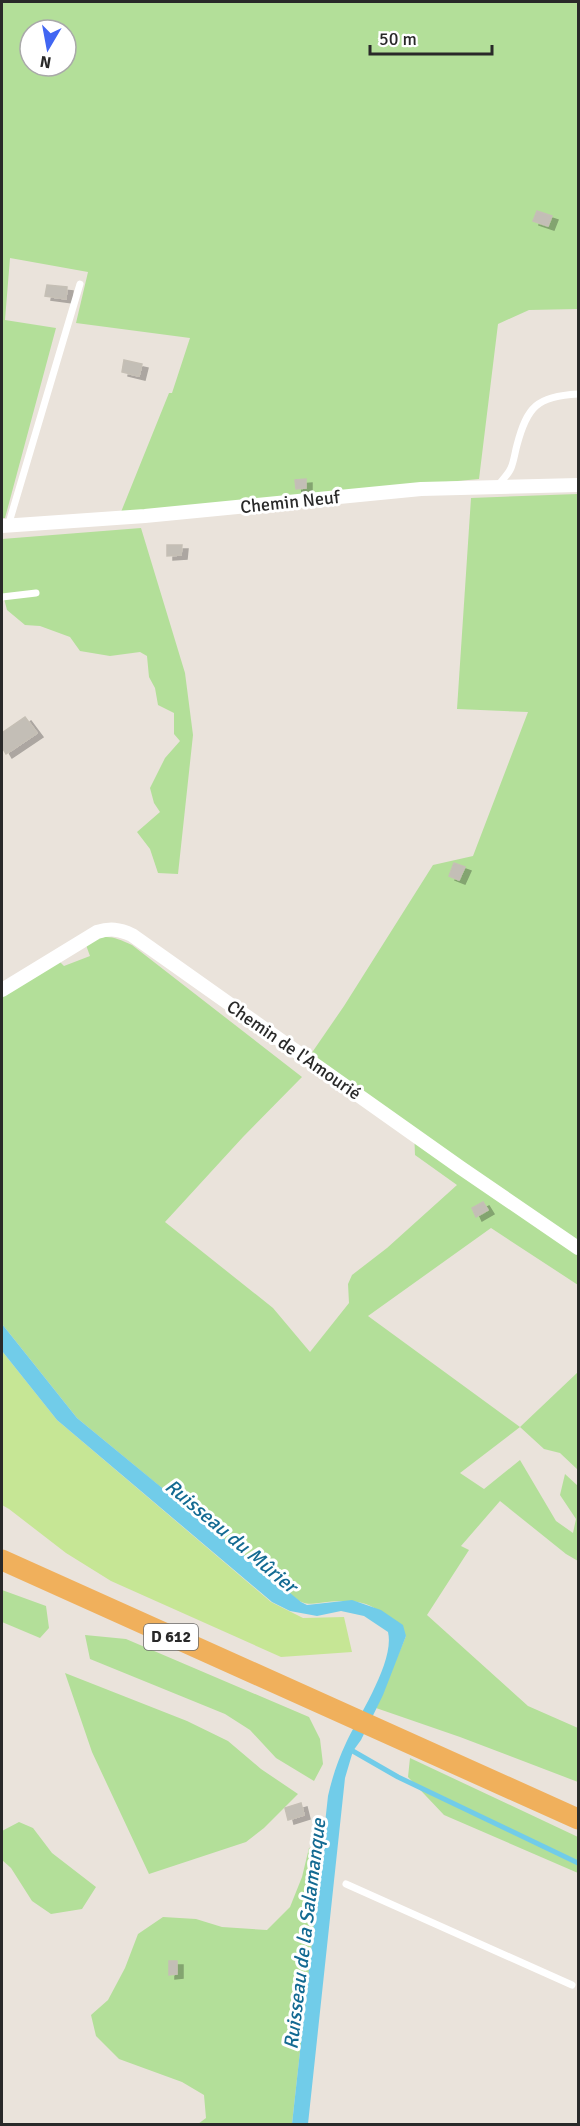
<svg xmlns="http://www.w3.org/2000/svg" width="580" height="2126" font-family="Signika,sans-serif">
  <style>
    .green { fill: #b3df99; fill-rule: evenodd }
    .pitch { fill: #c6e695 }
    .water { fill: #71cce9 }
    .lines { fill: none; stroke-linecap: round; stroke-linejoin: round }
    .stream { stroke: #71cce9; stroke-width: 5 }
    .building { fill: #c3beb6; stroke: #c5bfb5; stroke-width: 1.5; filter: url(#shadow) }
    .service { stroke: #fff; stroke-width: 7 }
    .minor { stroke: #fff; stroke-width: 14 }
    .trunk { stroke: #f0b05c; stroke-width: 21 }
    .labels { text-anchor: middle; dominant-baseline: central; stroke-width: 6; stroke-linejoin: round; paint-order: stroke }
    .shield { fill: #fff; stroke: #696969; stroke-width: 1.5 }
    .shield-label { font-size: 16px; font-weight: bold; fill: #292929 }
    .street-label { font-size: 18px; fill: #292929; stroke: #fff }
    .water-label { font-size: 20px; font-style: italic; fill: #136a92; stroke: #fff }
  </style>
  <defs>
    <filter id="shadow"><feDropShadow dx="6" dy="4" stdDeviation="0" flood-color="#0004"/></filter>
  </defs>
  <rect width="100%" height="100%" fill="#eae3db"/>
  <path class="green" d="M2,2h576v307l-49,1 -31,14 -19,155 -358,33 48,-119h3l18,-55 -114,-15 12,-51 -78,-14 -5,62 51,8 -51,190h-3zM30,30h36v36h-36z
    M578,494v791l-87,-57 -123,88 152,111 58,-55v98l-18,-17 -16,-4 -24,-22 -60,46 24,16 36,-29 36,61 17,12 3,-14 -16,-24 5,-21 13,12v75l-12,-7 -66,-53 -39,45 8,4 -42,65 101,91 50,22v54l-118,-45 -84,-29 30,-72c-28,-29 -37,-38 -79,-34 -10,1 -18,4 -28,-1l-222,-183 -75,-94v-327l56,-37 6,6 26,-10 -4,-11c18,-12 26,-9 46,0l170,132 -59,60 -78,85 108,86 37,44 39,-49 -1,-19 4,-9 35,-27 70,-63 -42,-30 -1,-26 -103,-75 33,-48 89,-141 40,-9 55,-144 -71,-3 14,-211z
    M141,528l44,145 8,62 -15,139 -20,-1 -8,-24 -13,-17 23,-20 -6,-9 -4,-15 15,-30 15,-17 -6,-7v-21l-16,-8 -3,-17 -6,-11 -2,-21 -7,-4 -30,4 -30,-5 -10,-14 -30,-11 -15,-1 -18,-15 -5,-19v-52z
    M2,1590l44,16 3,22 -9,10 -38,-16z
    M85,1635l41,4 183,78 11,22 3,25 -9,17 -38,-23 -26,-28 -25,-16 -135,-55z
    M65,1673l122,48 41,20 33,28 37,25 -34,34 -18,14 -97,32 -57,-122z
    M410,1758l168,79v36l-134,-58 -36,-38z
    M19,1822l14,6 19,25 44,34 -14,22 -31,5 -19,-13 -21,-33 -9,-8v-29z
    M323,1844l-31,280h-94l8,-6 -2,-23 -22,-13 -63,-23 -23,-23 -5,-21 17,-15 17,-32 13,-34 25,-17 33,2 26,8 45,3 23,-23 12,-30 7,-29z"/>
  <path class="pitch" d="M2,1351l55,69 214,182 32,16 41,-1 8,35 -71,5 -170,-76 -45,-28 -57,-44 -7,-4z"/>
  <path class="water" d="M2,1324l75,94 224,184 6,3 45,-5 29,10 22,15 3,11 -23,59 -22,45 -8,11 -8,27 -37,346h-16l36,-328c4,-18 10,-36 18,-53 13,-28 49,-82 42,-111l-24,-16 -23,-5 -24,5 -27,-5 -18,-9 -215,-182 -55,-69z"/>
  <g class="lines">
    <path class="stream" d="M351,1750l47,27 180,86"/>
  </g>
  <path class="building" d="M537,211l15,5 -4,10 -15,-5z
    M47,285l20,2 -1,12 -21,-3z
    M124,360l18,4 -3,12 -17,-4z
    M306,479v9l-10,1 -1,-9z
    M167,545h15l-1,10 -14,1z
    M25,717l12,16 -31,21 -4,-7v-14z
    M454,863l11,4 -6,13 -10,-4z
    M483,1202l5,8 -12,7 -4,-9z
    M301,1803l3,12 -16,5 -3,-12z
    M169,1961h8v13l-8,1z"/>
  <g class="lines">
    <path class="service" d="M497,487c4,-6 11,-12 14,-19 3,-7 4,-16 6,-23 10,-38 20,-49 61,-51
      M8,526l72,-242
      M2,597l34,-4
      M346,1884l226,101"/>
    <path class="minor" d="M2,526l143,-10 276,-27 157,-4
      M2,990l95,-58c13,-4 22,-3 35,3l329,233 117,80"/>
    <path class="trunk" d="M2,1560l576,259"/>
  </g>
  <g class="labels">
    <rect class="shield" x="144" y="1624" width="54" height="26" rx="4.5"/>
    <g class="shield-label">
      <text x="171" y="1637">D 612</text>
    </g>
    <g class="street-label">
      <text transform="translate(290 502) rotate(-6)">Chemin Neuf</text>
      <text transform="translate(294 1050) rotate(35)">Chemin de l'Amourié</text>
    </g>
    <g class="water-label">
      <text transform="translate(231 1536) rotate(40)">Ruisseau du Mûrier</text>
      <text transform="translate(305 1934) rotate(-83)">Ruisseau de la Salamanque</text>
    </g>
  </g>
  <rect width="580" height="2126" fill="none" stroke="#292929" stroke-width="6"/>
  <g transform="translate(48 48) rotate(190)"><circle r="28" fill="#ffffff" stroke="#a9a9a9" stroke-width="1.5"/>
  <path d="M0-4.5L10 22L0 15L-10 22Z" fill="#4166f2"/>
  <text y="-9" font-size="16" font-weight="bold" text-anchor="middle" fill="#292929">N</text>
  </g>
  <path d="M370 45v9h122v-9" fill="none" stroke="#292929" stroke-width="3"/>
  <text x="379" y="45" font-size="18" fill="#292929" stroke="#ffffff" stroke-width="4.5" paint-order="stroke">50 m</text>
</svg>
